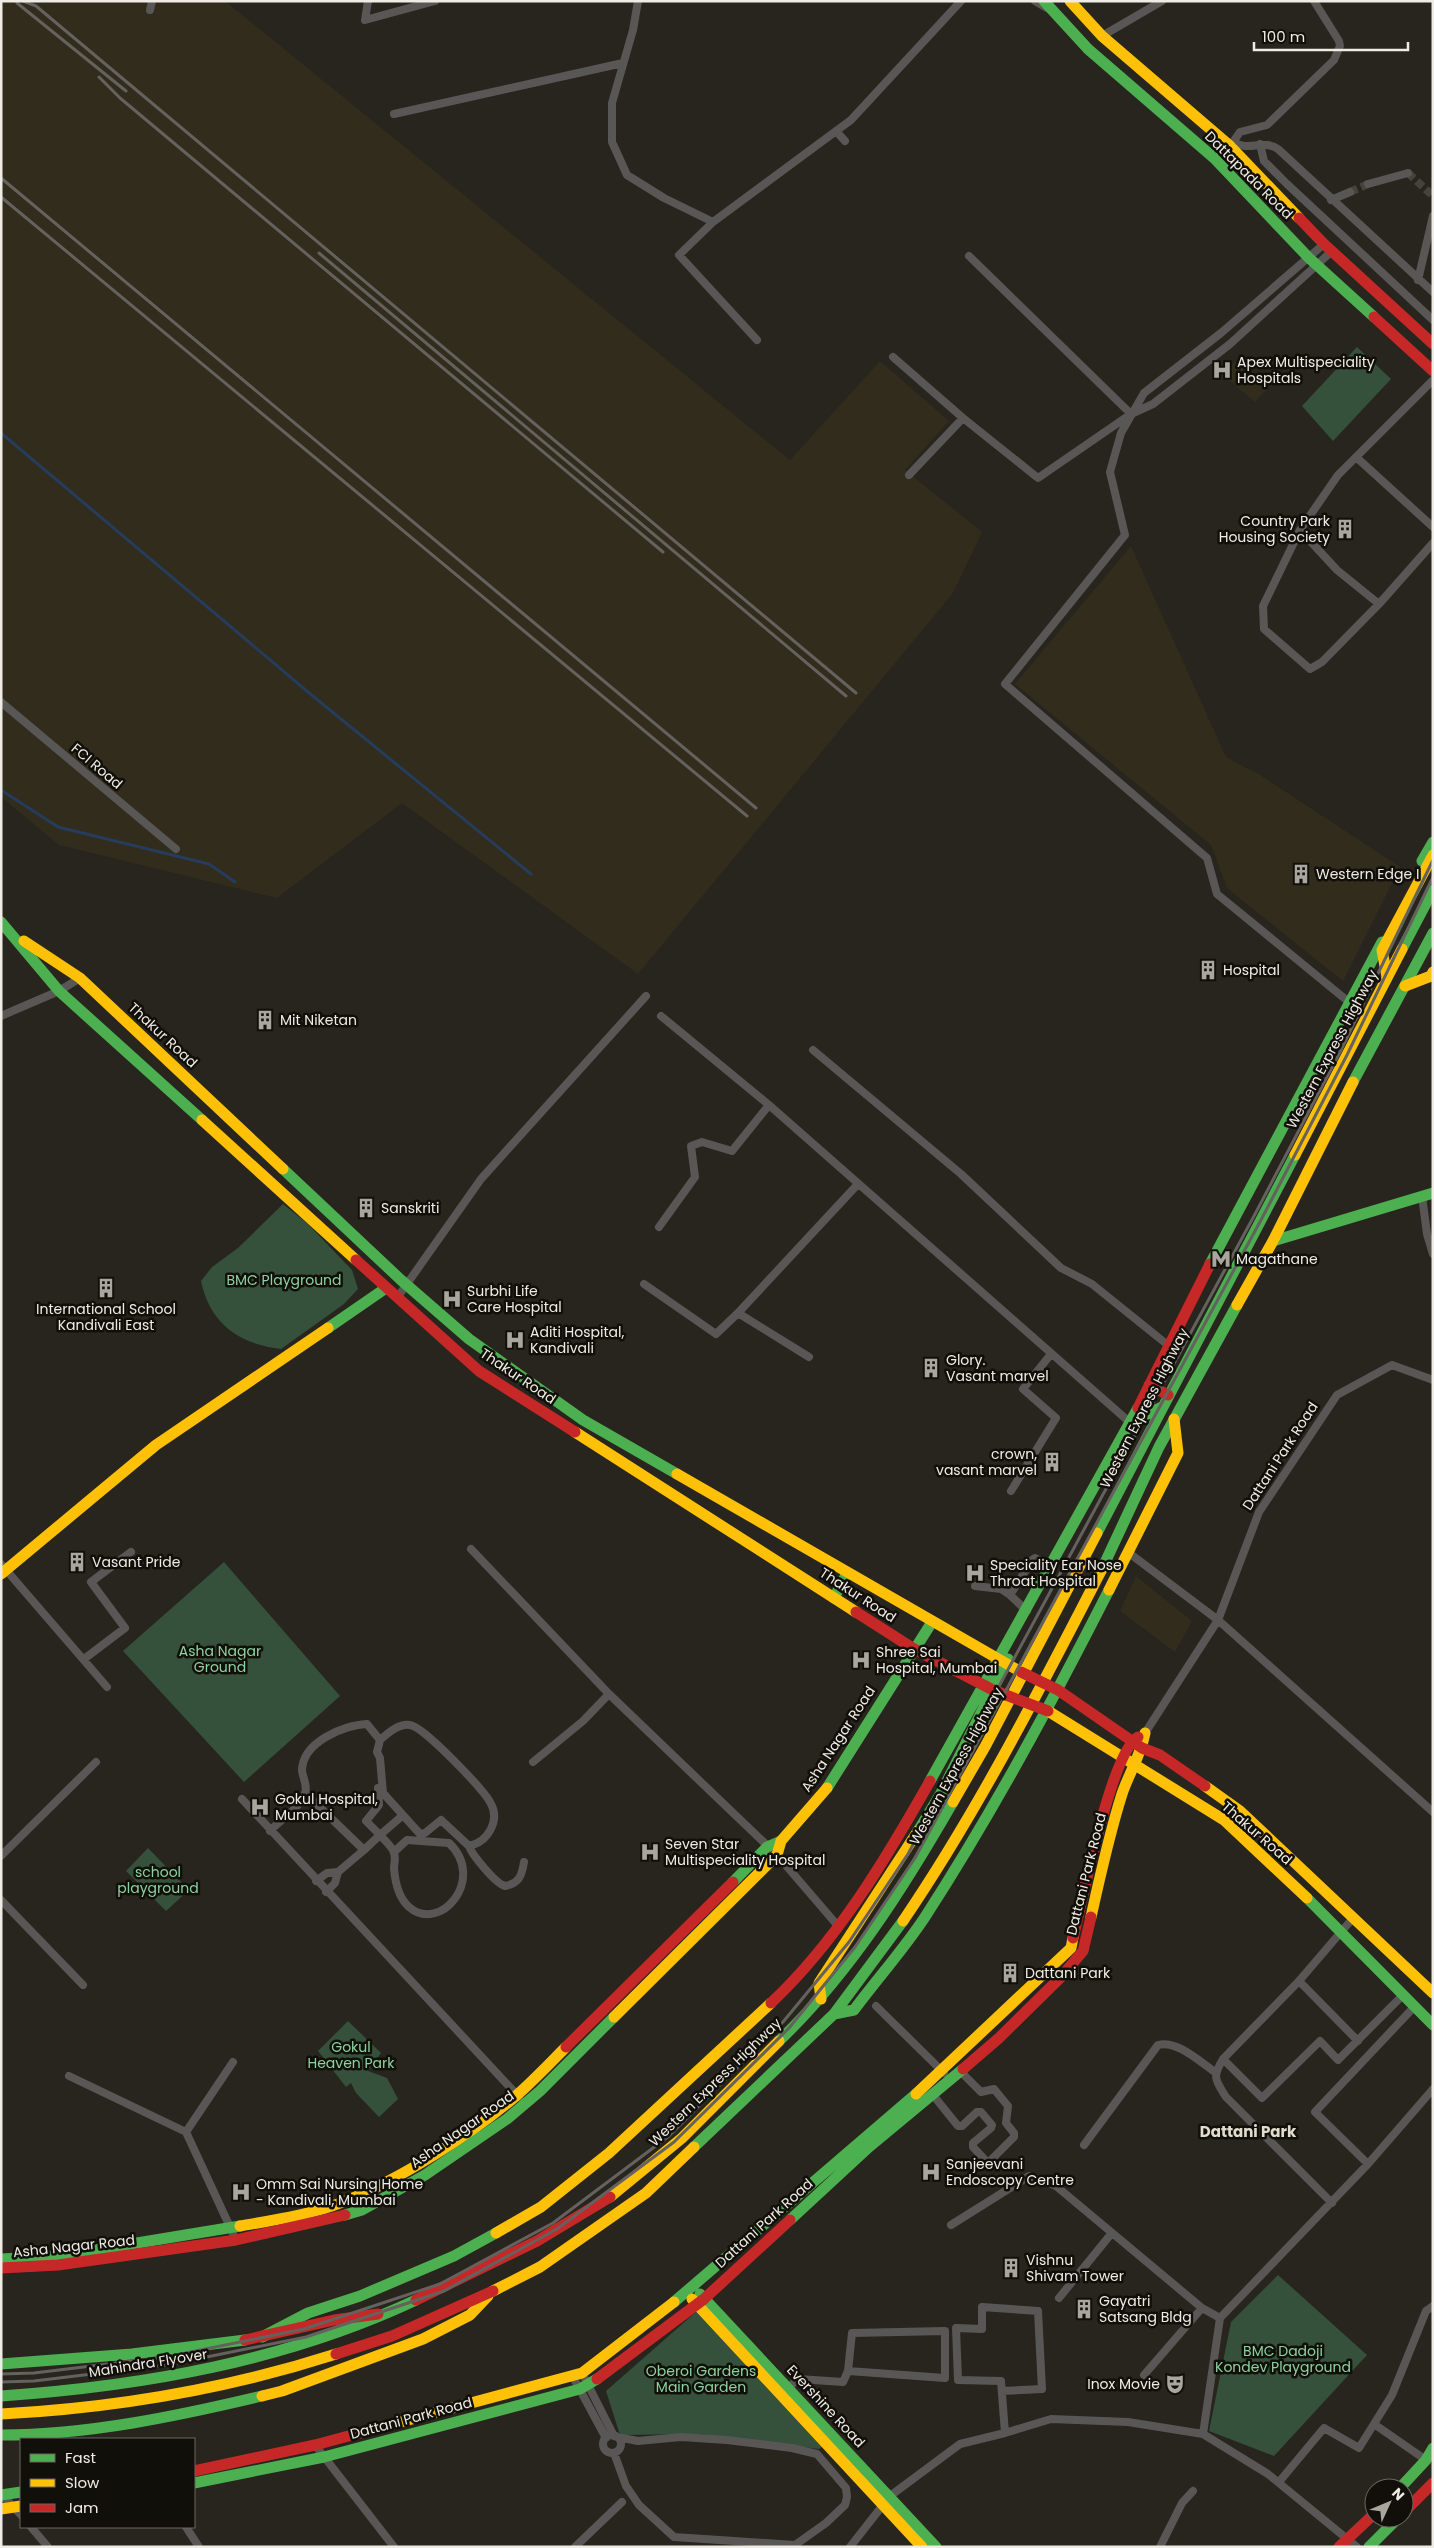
<svg xmlns="http://www.w3.org/2000/svg" width="1434" height="2548" font-family="Poppins,sans-serif">
  <style>
    .built { fill: #322c1c }
    .green { fill: #35503b }
    .lines { fill: none; stroke-linecap: round; stroke-linejoin: round }
    .stream { stroke: #263c5d; stroke-width: 3 }
    .street-tunnel { stroke: #46433c; stroke-width: 8; stroke-dasharray: 8 4; stroke-linecap: butt }
    .street { stroke: #595755; stroke-width: 8 }
    .fast { stroke: #4caf50; stroke-width: 11 }
    .slow { stroke: #ffc107; stroke-width: 11 }
    .jam { stroke: #c62828; stroke-width: 11 }
    .rail { stroke: #64615f; stroke-width: 3 }
    .labels { text-anchor: middle; dominant-baseline: central; stroke-width: 5; stroke-linejoin: round; paint-order: stroke }
    .street-label { font-size: 14px; fill: #efece5; stroke: #110f0a }
    .poi-label { font-size: 14px; fill: #efece5; stroke: #110f0a; text-anchor: start }
    .park-label { font-size: 14px; fill: #8dd29e; stroke: #110f0a }
    .neighbourhood-label { font-size: 15px; font-weight: bold; fill: #e2dccd; stroke: #110f0a }
  </style>
  <rect width="100%" height="100%" fill="#28251e"/>
  <path class="built" d="M1,1h224l565,459 90,-99 69,60 -44,49 77,62 -29,61 -315,381 -236,-171 -125,95 -218,-53 -58,-48z
    M1238,360l29,29 -12,13 -33,-28z
    M1131,546l95,211 34,18 140,92 -57,114 -116,-93 -16,-43 -196,-161z
    M1136,1576l56,45 -17,31 -55,-41z"/>
  <path class="green" d="M1357,347l34,32 -58,62 -31,-35z
    M283,1204l24,19 45,47 6,19 -14,15 -63,45c-42,-5 -71,-25 -80,-68l11,-14 26,-19z
    M224,1562l116,134 -96,86 -121,-131z
    M148,1848l41,42 -23,21 -40,-40z
    M348,2021l33,32 -13,18 19,7 11,21 -19,18 -23,-24 -5,-10 -5,4 -28,-36z
    M1278,2275l89,80 -93,101 -65,-25 22,-109z
    M705,2304l129,135 -15,10 -121,-15 -78,1 -14,-44z"/>
  <g class="lines">
    <path class="stream" d="M1,433l313,264 217,177
      M1,790l57,37 151,37 26,18"/>
    <path class="street-tunnel" d="M1408,173l25,23
      M1350,192l18,-8"/>
    <path class="street" d="M368,1l-3,19 70,-19
      M638,1l-5,29 -21,73v39l15,33 37,23 49,24
      M1035,1l12,7
      M150,10l2,-9
      M1102,36l60,-35
      M394,114l229,-51
      M836,131l9,10
      M1234,142c14,10 29,-3 44,7l155,143
      M1260,144l4,17 23,23 146,136
      M1231,145l9,-13 27,-7 67,-65 6,-14 -1,-5 -25,-40
      M1368,184l40,-11
      M1331,200l19,-8
      M1324,244l-103,89 -77,60 -23,40 -11,39 15,63 -120,149 202,174 10,36 149,122
      M969,256l162,158
      M1418,280l15,-64
      M757,340l-78,-85 34,-33 138,-102 110,-119
      M893,357l70,61
      M1433,380l-95,95 -38,55 37,40 42,34 54,-61
      M1356,457l77,70
      M909,475l54,-57 75,60 93,-64 22,-10 77,-60 102,-93
      M1300,530l-37,76 1,23 46,40 12,-7 57,-58
      M1,702l175,147
      M1,1016l58,-25 21,-13
      M661,1016l108,89 365,321
      M813,1050l148,124 100,94 31,16 77,62
      M1422,1196l5,38 6,20
      M659,1227l36,-50 -4,-31 11,-4 30,9 37,-46
      M644,1284l72,50 22,-21 120,-129
      M397,1298l84,-119 165,-183
      M738,1313l71,44
      M1011,1491l45,-73 -33,-29 28,-35
      M471,1549l138,145 168,161 61,71
      M1129,1553l89,67 215,192
      M1,1564l106,123
      M975,1586l26,3 9,6
      M1027,1611l-17,-16 22,-35 3,-2 16,8
      M84,1659l41,-31 -34,-46 40,-30
      M1145,1733l73,-113 41,-108 78,-117 55,-30 41,15
      M533,1762l50,-41 26,-27
      M305,1793l59,57 -26,22 -3,11 -9,9
      M242,1799l277,298
      M270,1831c10,-11 30,-23 35,-37 3,-9 -2,-15 -3,-23 0,-29 42,-46 65,-47l13,16 -3,12 3,6 3,35 37,41 5,-1 16,-13 28,26c19,-4 32,-26 21,-44 -8,-14 -66,-75 -80,-77 -11,-2 -22,8 -30,15
      M469,1846c3,9 27,38 36,40 14,-2 17,-11 19,-24
      M364,1850l16,-15 -14,-14 13,-16 -1,-17
      M394,1852l13,-12 42,3c38,36 -9,91 -40,64 -10,-9 -14,-25 -15,-39 0,-4 2,-10 0,-15 -1,-6 -10,-13 -14,-18l22,-19
      M1,1856l95,-94
      M316,1881l11,-8 11,-1
      M1,1900l82,85
      M1299,1981l59,60
      M876,2006l68,67
      M1223,2059l39,39 58,-57 18,19 65,-65
      M69,2076l117,56 50,108
      M933,2095l25,31h4l15,-14h4l11,13 -1,3 -18,15v4l13,14h4l24,-24v-4l-8,-10 2,-17 -14,-17 -13,3 -21,-21
      M186,2132l47,-70
      M1084,2145l74,-100c19,-5 41,16 57,27
      M1368,2164l-53,-52 100,-106
      M1332,2203l-106,-106c-11,-17 -14,-20 -3,-38l76,-78 54,-63
      M951,2225l78,-49 27,10 146,122 18,10 148,-154 65,-75
      M1059,2298l52,-64
      M945,2331v47l-97,-7 4,-38z
      M582,2373l32,63
      M572,2375l34,63
      M1144,2375l58,-67
      M788,2388l10,-9 45,3 5,-11
      M1002,2391l40,-2 -4,-78 -56,-4v22l-26,-1 2,52 43,1 4,52
      M1374,2424l52,36
      M1203,2434l17,-116
      M603 2444a9 9 0 1 1 18 0a9 9 0 1 1-18 0Z
      M315,2445l79,102
      M614,2453l12,33 13,19 35,32 121,8 31,-22 19,-18 2,-8 -1,-9 -29,-34 -25,-6 -65,-8 -46,-3 -43,4 -21,-4
      M1279,2482l45,-54 35,20 33,-53 34,-84 7,-5
      M2,2495l19,20
      M31,2527l17,20
      M186,2527l13,20
      M575,2547l47,-45
      M850,2547l40,-51 70,-52 45,-11 46,-14 77,3 75,12 65,40 89,73
      M1160,2547l22,-44 11,-12"/>
    <path class="fast" d="M1044,1l44,48 126,109 95,100 65,59
      M1422,861l11,-19
      M1,922l58,69 143,129
      M1402,949l31,-59
      M1353,1082l80,-149
      M283,1169l118,111 68,59 114,81 94,54
      M1273,1241l160,-48
      M1210,1264l172,-322
      M328,1328l58,-40
      M1134,1428l7,-11 21,-10
      M1097,1533l198,-378
      M1102,1569l57,-122 78,-142
      M834,1598l13,-25
      M930,1781l208,-373
      M827,1788l105,-166
      M918,1831l23,-38 67,-134
      M733,1882l34,-35 14,-6
      M1307,1898l126,127
      M834,2014l20,-4c23,-31 50,-61 71,-93 68,-105 127,-215 184,-327
      M779,2041c71,-68 125,-154 174,-239
      M694,2147l140,-133 69,-93
      M345,2215l17,-5 63,-35 82,-56 33,-28 74,-74
      M790,2220l79,-73 94,-78
      M1,2259l57,-3 182,-30
      M700,2294l236,253
      M674,2302l242,-208
      M262,2337l46,-24 52,-17 94,-40 42,-23
      M1,2364l131,-10 113,-14
      M1,2396c143,-10 285,-35 415,-96
      M1,2435c87,0 177,-19 261,-39
      M194,2483l130,-26 256,-68 17,-10
      M1400,2488l26,-28 7,-12
      M1,2495l20,-3
      M1369,2547l29,-29"/>
    <path class="slow" d="M1070,1l32,35 128,110 69,72
      M24,941l56,37 203,191
      M1387,977l-5,-27 51,-95
      M1405,986l26,-10 2,-4
      M202,1120l154,140
      M1295,1155l107,-206
      M1237,1305l36,-64 80,-159
      M575,1432l281,180
      M677,1474l344,198
      M1,1574l155,-129 172,-117
      M1109,1590l69,-137 -4,-34
      M1048,1711l176,109 83,78
      M1205,1786l35,25 193,182
      M953,1802l33,-57 111,-212
      M1091,1917c9,-41 18,-82 31,-123 7,-21 19,-39 23,-61
      M903,1921c76,-112 137,-232 199,-352
      M821,1999l-2,-16 99,-152
      M614,2017l163,-162 4,-14 46,-53
      M916,2094l155,-146 2,-10
      M610,2197l72,-59 97,-97
      M240,2226c35,-6 70,-11 103,-24 56,-22 129,-68 174,-107 17,-15 33,-32 49,-48
      M496,2233l45,-26 68,-54 162,-150
      M493,2291l47,-24 106,-74 48,-46
      M692,2299l230,248
      M262,2396l20,-5 141,-52 47,-24 18,-19
      M1,2414c114,-6 226,-25 335,-60
      M382,2427l200,-54 92,-71
      M1,2509l20,-3"/>
    <path class="jam" d="M1299,218l25,26 109,100
      M1374,317l59,54
      M356,1260l123,111 96,61
      M1149,1385l19,10
      M1138,1408l72,-144
      M856,1612l58,37 79,41 55,21
      M1021,1672l37,18 84,58 18,7 45,31
      M1073,1938c9,-35 38,-186 65,-201
      M771,2003c66,-62 115,-144 159,-222
      M566,2047l167,-165
      M963,2069l36,-31 62,-61 22,-26 8,-34
      M1,2268l57,-3 178,-25 109,-25
      M416,2300l121,-59 73,-44
      M245,2340l89,-20 44,-6
      M336,2354l56,-18 101,-45
      M597,2379l107,-80 86,-79
      M194,2471l121,-26 67,-18
      M1404,2512l29,-29
      M1339,2547l35,-33"/>
    <path class="rail" d="M23,1l13,5 820,687
      M17,3l109,88
      M99,77l21,21 543,454
      M1,178l755,630
      M1,197l746,619
      M319,253l527,443
      M1,2374l33,-1 132,-16 138,-28 136,-45 113,-61 116,-87 114,-114 66,-80 59,-88 346,-638 86,-164 93,-192
      M1,2382l33,-1 133,-16 139,-28 138,-46 113,-62 117,-87 115,-114 66,-81 60,-89 346,-638 86,-165 86,-178"/>
  </g>
  <defs>
    <symbol id="hospital-bare" viewBox="-9 -9 18 18"><path d="M-5-5h3v3.5h4V-5h3V5h-3V1.5h-4V5h-3Z" fill="#a9a69f" stroke="#110f0a" stroke-width="2.5" paint-order="stroke"/></symbol>
    <symbol id="building-bare" viewBox="-9 -9 18 18"><path d="M-4-6H4V6H1V3H-1V6H-4ZM-2.5-4.3h1.7v1.8h-1.7ZM.8-4.3h1.7v1.8H.8ZM-2.5-1h1.7V.8h-1.7ZM.8-1h1.7V.8H.8Z" fill="#a9a69f" stroke="#110f0a" stroke-width="2.5" paint-order="stroke"/></symbol>
    <symbol id="metro-bare" viewBox="-9 -9 18 18"><path d="M-5.5 5V-5H-3L0 0L3-5H5.5V5H3V-.5L0 4L-3-.5V5Z" fill="#a9a69f" stroke="#110f0a" stroke-width="2.5" paint-order="stroke"/></symbol>
    <symbol id="theatre-bare" viewBox="-9 -9 18 18"><path d="M-5-5.5Q0-4 5-5.5V0Q5 5 0 6Q-5 5-5 0ZM-3.3-2.5H-1v1.5H-3.3ZM1-2.5H3.3v1.5H1ZM-2.8 1Q0 5.5 2.8 1Z" fill="#a9a69f" stroke="#110f0a" stroke-width="2.5" paint-order="stroke"/></symbol>
  </defs>
  <g fill-rule="evenodd">
    <use href="#hospital-bare" x="1208" y="356" width="28" height="28"/>
    <use href="#building-bare" x="1331" y="515" width="28" height="28"/>
    <use href="#building-bare" x="1287" y="860" width="28" height="28"/>
    <use href="#building-bare" x="1194" y="956" width="28" height="28"/>
    <use href="#building-bare" x="251" y="1006" width="28" height="28"/>
    <use href="#building-bare" x="352" y="1194" width="28" height="28"/>
    <use href="#metro-bare" x="1207" y="1245" width="28" height="28"/>
    <use href="#building-bare" x="92" y="1274" width="28" height="28"/>
    <use href="#hospital-bare" x="438" y="1285" width="28" height="28"/>
    <use href="#hospital-bare" x="501" y="1326" width="28" height="28"/>
    <use href="#building-bare" x="917" y="1354" width="28" height="28"/>
    <use href="#building-bare" x="1038" y="1448" width="28" height="28"/>
    <use href="#building-bare" x="63" y="1548" width="28" height="28"/>
    <use href="#hospital-bare" x="961" y="1559" width="28" height="28"/>
    <use href="#hospital-bare" x="847" y="1646" width="28" height="28"/>
    <use href="#hospital-bare" x="246" y="1793" width="28" height="28"/>
    <use href="#hospital-bare" x="636" y="1838" width="28" height="28"/>
    <use href="#building-bare" x="996" y="1959" width="28" height="28"/>
    <use href="#hospital-bare" x="917" y="2158" width="28" height="28"/>
    <use href="#hospital-bare" x="227" y="2178" width="28" height="28"/>
    <use href="#building-bare" x="997" y="2254" width="28" height="28"/>
    <use href="#building-bare" x="1070" y="2295" width="28" height="28"/>
    <use href="#theatre-bare" x="1161" y="2370" width="28" height="28"/>
  </g>
  <g class="labels">
    <g class="street-label">
      <text transform="translate(1249 175) rotate(45)">Dattapada Road</text>
      <text transform="translate(97 766) rotate(40)">FCI Road</text>
      <text transform="translate(163 1035) rotate(43)">Thakur Road</text>
      <text transform="translate(1332 1049) rotate(-62)">Western Express Highway</text>
      <text transform="translate(518 1376) rotate(34)">Thakur Road</text>
      <text transform="translate(1144 1408) rotate(-63)">Western Express Highway</text>
      <text transform="translate(1280 1456) rotate(-57)">Dattani Park Road</text>
      <text transform="translate(858 1595) rotate(33)">Thakur Road</text>
      <text transform="translate(838 1739) rotate(-57)">Asha Nagar Road</text>
      <text transform="translate(956 1766) rotate(-61)">Western Express Highway</text>
      <text transform="translate(1257 1833) rotate(41)">Thakur Road</text>
      <text transform="translate(1086 1874) rotate(-76)">Dattani Park Road</text>
      <text transform="translate(715 2082) rotate(-44)">Western Express Highway</text>
      <text transform="translate(462 2129) rotate(-35)">Asha Nagar Road</text>
      <text transform="translate(764 2223) rotate(-42)">Dattani Park Road</text>
      <text transform="translate(74 2246) rotate(-6)">Asha Nagar Road</text>
      <text transform="translate(148 2363) rotate(-9)">Mahindra Flyover</text>
      <text transform="translate(826 2406) rotate(47)">Evershine Road</text>
      <text transform="translate(411 2418) rotate(-15)">Dattani Park Road</text>
    </g>
    <g class="poi-label">
      <text x="1237" y="362">Apex Multispeciality<tspan x="1237" dy="16">Hospitals</tspan></text>
      <text x="1330" y="521" text-anchor="end">Country Park<tspan x="1330" dy="16">Housing Society</tspan></text>
      <text x="1316" y="874">Western Edge I</text>
      <text x="1223" y="970">Hospital</text>
      <text x="280" y="1020">Mit Niketan</text>
      <text x="381" y="1208">Sanskriti</text>
      <text x="1236" y="1259">Magathane</text>
      <text x="467" y="1291">Surbhi Life<tspan x="467" dy="16">Care Hospital</tspan></text>
      <text x="106" y="1309" text-anchor="middle">International School<tspan x="106" dy="16">Kandivali East</tspan></text>
      <text x="530" y="1332">Aditi Hospital,<tspan x="530" dy="16">Kandivali</tspan></text>
      <text x="946" y="1360">Glory.<tspan x="946" dy="16">Vasant marvel</tspan></text>
      <text x="1037" y="1454" text-anchor="end">crown,<tspan x="1037" dy="16">vasant marvel</tspan></text>
      <text x="92" y="1562">Vasant Pride</text>
      <text x="990" y="1565">Speciality Ear Nose<tspan x="990" dy="16">Throat Hospital</tspan></text>
      <text x="876" y="1652">Shree Sai<tspan x="876" dy="16">Hospital, Mumbai</tspan></text>
      <text x="275" y="1799">Gokul Hospital,<tspan x="275" dy="16">Mumbai</tspan></text>
      <text x="665" y="1844">Seven Star<tspan x="665" dy="16">Multispeciality Hospital</tspan></text>
      <text x="1025" y="1973">Dattani Park</text>
      <text x="946" y="2164">Sanjeevani<tspan x="946" dy="16">Endoscopy Centre</tspan></text>
      <text x="256" y="2184">Omm Sai Nursing Home<tspan x="256" dy="16">- Kandivali, Mumbai</tspan></text>
      <text x="1026" y="2260">Vishnu<tspan x="1026" dy="16">Shivam Tower</tspan></text>
      <text x="1099" y="2301">Gayatri<tspan x="1099" dy="16">Satsang Bldg</tspan></text>
      <text x="1160" y="2384" text-anchor="end">Inox Movie</text>
    </g>
    <g class="park-label">
      <text x="284" y="1280">BMC Playground</text>
      <text x="220" y="1651">Asha Nagar<tspan x="220" dy="16">Ground</tspan></text>
      <text x="158" y="1872">school<tspan x="158" dy="16">playground</tspan></text>
      <text x="351" y="2047">Gokul<tspan x="351" dy="16">Heaven Park</tspan></text>
      <text x="1283" y="2351">BMC Dadoji<tspan x="1283" dy="16">Kondev Playground</tspan></text>
      <text x="701" y="2371">Oberoi Gardens<tspan x="701" dy="16">Main Garden</tspan></text>
    </g>
    <g class="neighbourhood-label">
      <text x="1248" y="2131">Dattani Park</text>
    </g>
  </g>
  <rect width="1434" height="2548" fill="none" stroke="#efece5" stroke-width="5"/>
  <rect x="20" y="2438" width="175" height="90" fill="#110f0a" stroke="#6a6762"/>
  <rect x="30" y="2454" width="25" height="8" fill="#4caf50" stroke="#6a6762"/>
  <text x="65" y="2463" font-size="15" fill="#efece5">Fast</text>
  <rect x="30" y="2479" width="25" height="8" fill="#ffc107" stroke="#6a6762"/>
  <text x="65" y="2488" font-size="15" fill="#efece5">Slow</text>
  <rect x="30" y="2504" width="25" height="8" fill="#c62828" stroke="#6a6762"/>
  <text x="65" y="2513" font-size="15" fill="#efece5">Jam</text>
  <g transform="translate(1389 2503) rotate(46)"><circle r="24" fill="#110f0a" stroke="#6a6762"/>
  <path d="M0-4L9 19L0 12L-9 19Z" fill="#a9a69f"/>
  <text y="-8" font-size="14" font-weight="bold" text-anchor="middle" fill="#efece5">N</text>
  </g>
  <path d="M1254 42v8h154v-8" fill="none" stroke="#efece5" stroke-width="2.5"/>
  <text x="1262" y="42" font-size="15" fill="#efece5" stroke="#110f0a" stroke-width="4" paint-order="stroke">100 m</text>
</svg>
